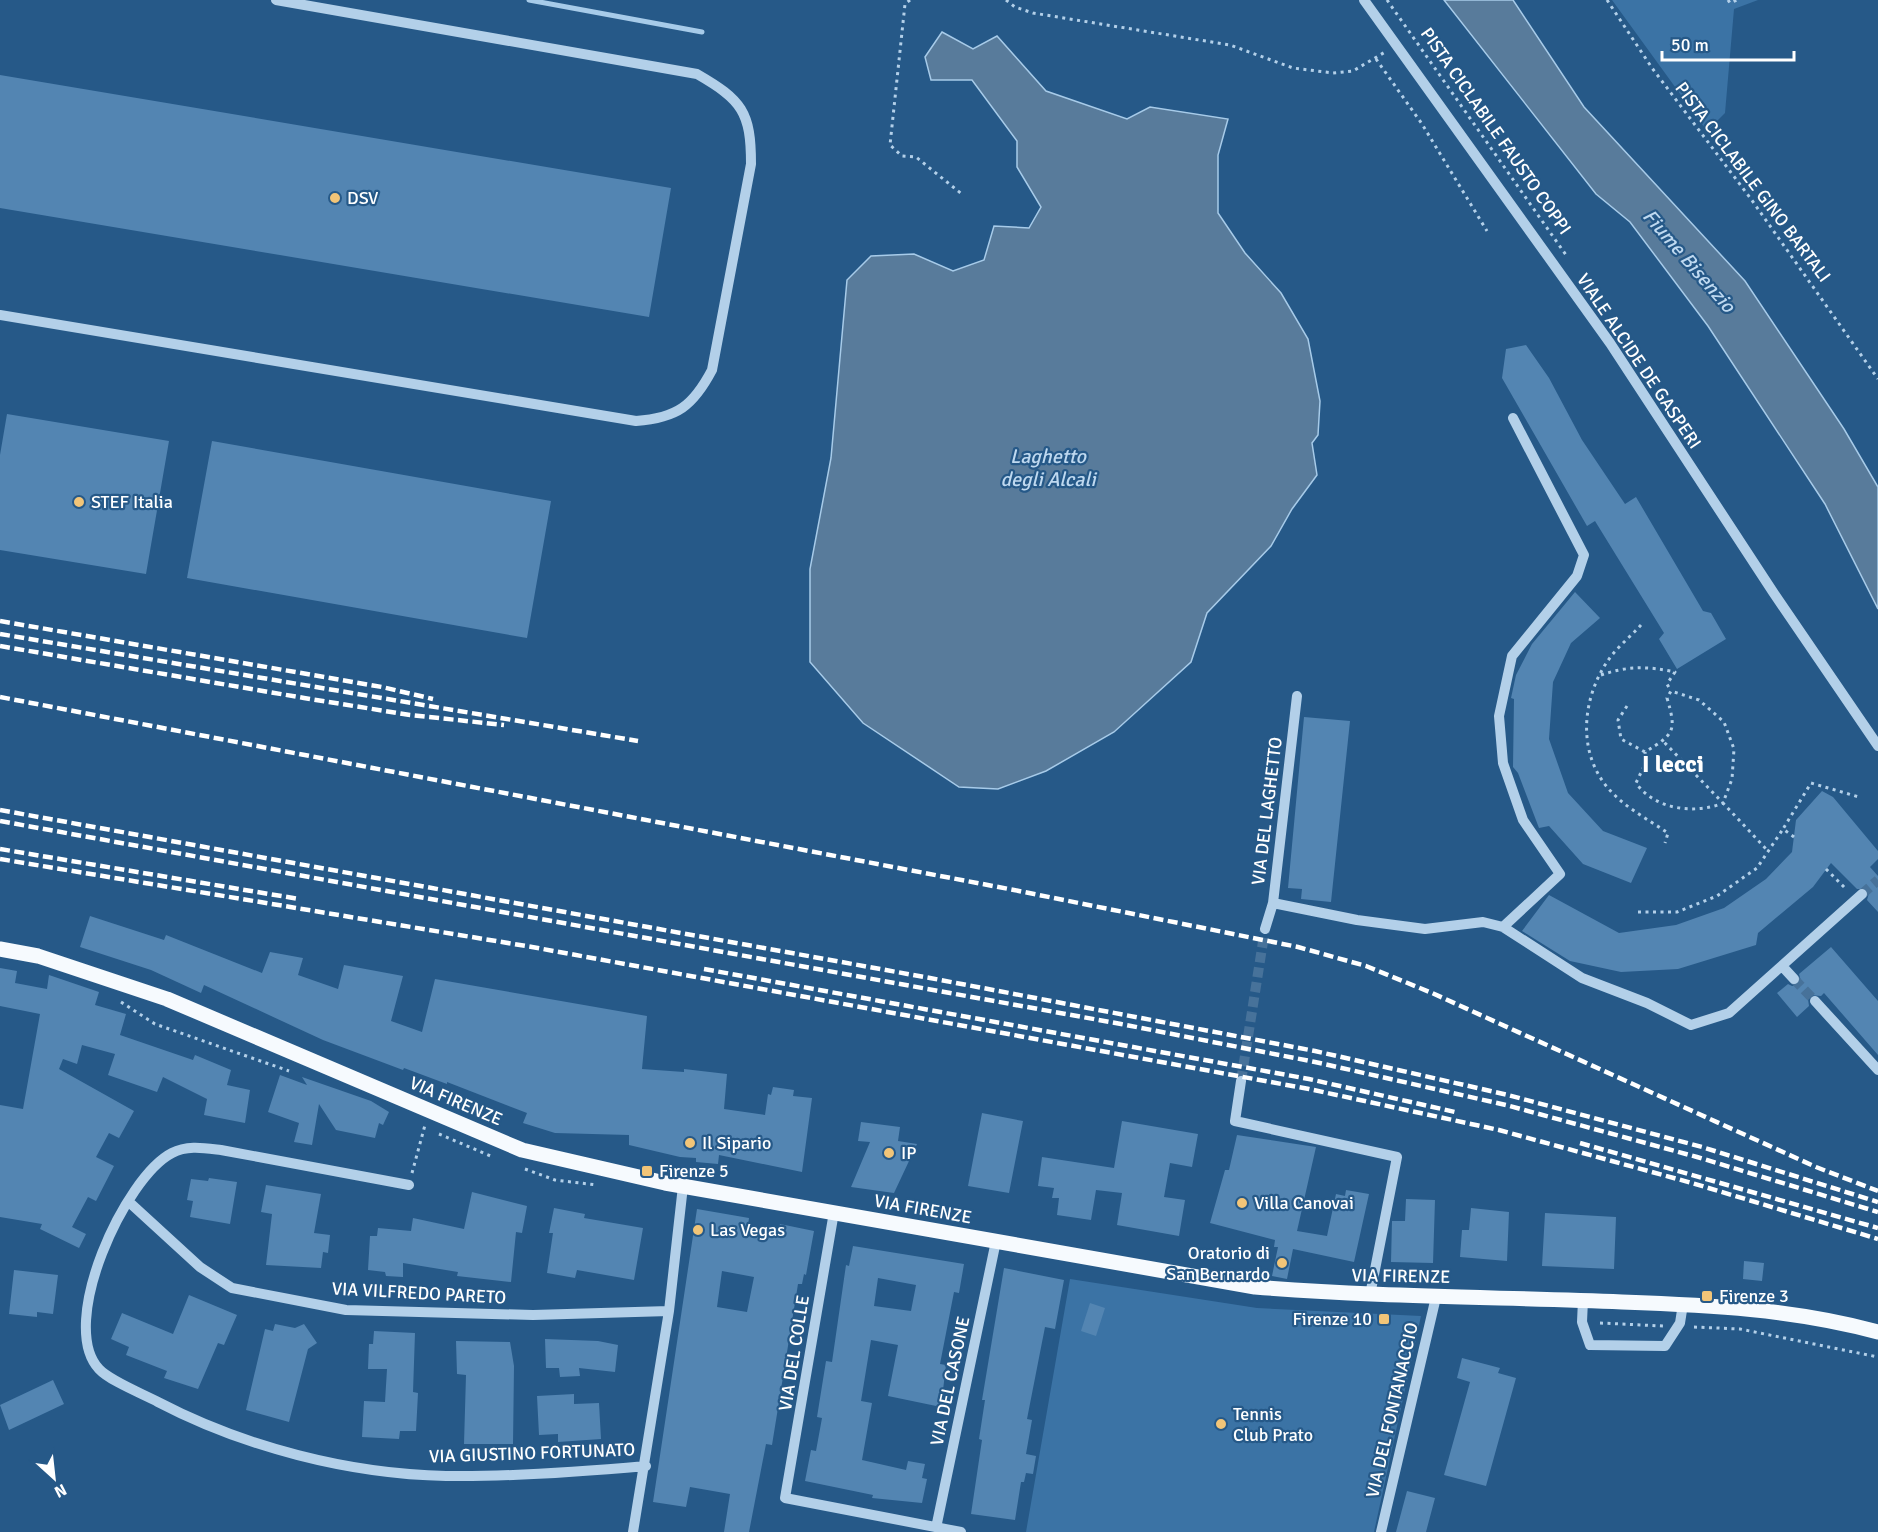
<svg xmlns="http://www.w3.org/2000/svg" width="1878" height="1532" font-family="Signika,sans-serif">
  <style>
    .green { fill: #3b73a5 }
    .water { fill: #587b9b; stroke: #a7cbe9; stroke-width: 1.5 }
    .lines { fill: none; stroke-linecap: round; stroke-linejoin: round }
    .stream { stroke: #a7cbe9; stroke-width: 5 }
    .building { fill: #5385b2; fill-rule: evenodd }
    .minor-tunnel { stroke: #47729a; stroke-width: 10; stroke-dasharray: 10 5; stroke-linecap: butt }
    .path { stroke: #b3d0e9; stroke-width: 3; stroke-dasharray: 3 4.5; stroke-linecap: butt }
    .minor { stroke: #b3d0e9; stroke-width: 10 }
    .major { stroke: #f6fafe; stroke-width: 15 }
    .rail { stroke: #fff; stroke-width: 4.5; stroke-dasharray: 10 4.5; stroke-linecap: butt }
    .poi-dot { fill: #f2c578; stroke: #265988; stroke-width: 2 }
    .labels { text-anchor: middle; dominant-baseline: central; stroke-width: 4.5; stroke-linejoin: round; paint-order: stroke }
    .street-label { font-size: 18px; fill: #fff; stroke: #265988 }
    .poi-label { font-size: 18px; fill: #fff; stroke: #265988; text-anchor: start }
    .water-label { font-size: 20px; font-style: italic; fill: #bfd9f0; stroke: #265988 }
    .district-label { font-size: 24px; font-weight: bold; fill: #fff; stroke: #265988 }
  </style>
  <rect width="100%" height="100%" fill="#265988"/>
  <path class="green" d="M1612,0h146l-24,9 -9,104 -18,18z
    M1070,1279l187,29 164,8 -47,216h-348z"/>
  <path class="water" d="M1444,0h69l71,107 161,174 99,148 34,58v122l-53,-105 -117,-178 -78,-104 -34,-28z
    M942,32l31,17 24,-13 49,55 81,28 23,-12 78,12 -10,36v58l27,40 36,40 27,46 12,62 -2,34 -6,8 5,32 -25,34 -21,37 -64,67 -16,49 -77,70 -68,39 -48,18 -39,-2 -96,-64 -53,-61v-93l21,-111 16,-178 24,-24 43,-2 39,17 31,-11 10,-34 35,2 12,-21 -24,-40v-26l-45,-61h-41l-6,-23z"/>
  <g class="lines">
    <path class="stream" d="M529,0l173,32"/>
  </g>
  <path class="building" d="M0,75l671,113 -22,129 -649,-109z
    M1526,345l23,33 33,62 43,64 11,-7 67,114 8,2 15,26 -49,30 -18,-30 5,-6 -69,-112 -8,5 -85,-148 4,-29z
    M7,414l162,27 -23,133 -146,-24v-95z
    M212,441l339,60 -24,137 -340,-60z
    M1575,592l25,26 -29,25 -18,39 -4,57 19,54 35,38 44,17 -16,35 -48,-19 -34,-38 -10,2 -21,-55 -5,-6 1,-68 -3,-1 5,-23 16,-31z
    M1304,717l46,4 -19,181 -30,-3 1,-10 -14,-1z
    M1822,791l11,6 45,54v8l-8,8 8,9v36l-11,-12 2,-7 -2,-4h-10l-26,-26 -18,24 -55,46 -2,12 -78,24 -57,3 -51,-11 -48,-30 27,-36 70,38 57,-8 48,-17 42,-29 26,-27 4,-32z
    M90,916l74,24 2,-5 96,38 8,-21 33,6 -5,17 40,14 6,-24 59,11 -12,45 31,11 13,-53 212,37 -5,53 42,3v-3l43,5 -3,35 41,6 3,-21 3,1 2,-8 21,3 -1,6 19,2 -10,74 -83,-17 -1,9 -22,-2v-4l-16,-1 -51,-12v-10l-74,-2 -32,-10 4,-10 -80,-31v2l-43,-16 -1,2 -80,-30 -119,-55 -3,8 -50,-23 -71,-23z
    M1831,947l47,54v54l-54,-62 -3,3 -11,-1 -2,4 1,7 -12,11 -20,-24 11,-9 4,2 7,-1 2,-4 -2,-7z
    M0,968l17,3 -2,12 32,6 2,-14 50,17 -4,13 31,9 -6,21 73,25 2,-5 36,15 -4,15 23,5 -5,33 -41,-8 3,-16 -44,-22 -6,15 -49,-17 7,-21 -33,-9 -5,19 -14,-5 -4,10 75,42 -15,27 -10,-5 -13,24 18,9 -18,35 -8,-4 -16,30 14,7 -7,14 -39,-19 2,-5 -42,-7v-112l23,4 17,-95 -40,-8z
    M280,1075l27,10 -5,-8 69,24 18,11 -6,13 -4,-2 -4,15 -39,-8 -17,-26 -7,41 -18,-3 5,-19 -31,-11z
    M982,1113l41,8 -14,72 -41,-7z
    M1122,1121l76,13 -6,33 -22,-4 -6,34 21,3 -6,36 -62,-11 5,-32 -26,-3 -5,30 -34,-5 2,-17h-7l2,-10 -16,-2 4,-29 72,11z
    M861,1122l39,5 -2,14 19,3 -23,49 -43,-6 19,-45 -12,-1z
    M1237,1135l79,12 -19,84 30,5 9,-42 9,2 1,-6 23,4 -15,68 -61,-13 -6,30 -15,-3 6,-29h-4l1,-7 -65,-17 15,-53h4z
    M209,1178l28,4 -7,42 -40,-7 3,-16 -6,-1 4,-21 17,2z
    M266,1185l55,9 -7,39 16,2 -2,18 -5,-1 -2,16 -55,-3 6,-51 -11,-2z
    M472,1192l55,14 -5,27 -6,-1 -5,50 -54,-6 1,-4 -55,-9v14l-17,-1 -1,-4 -17,-2 2,-34h7l1,-8 33,3 2,-13 51,11z
    M1406,1199l29,1 -2,63 -42,-1 1,-41h13z
    M554,1208l31,6 -1,4 59,10 -9,52 -57,-10 -2,8 -28,-5 6,-40h-4z
    M1471,1208l38,4 -2,49 -47,-4 2,-27h7z
    M697,1209l52,9 -1,8 30,6 2,-8 34,7 -8,44 -2,-1 -2,10h-4l-26,161 -6,-1 -17,88h-25l6,-38 -40,-7 -4,20 -33,-5zM722,1271l32,6 -7,35 -30,-5z
    M1545,1213l71,4 -2,52 -72,-3z
    M853,1246l111,18 -5,29 -5,-1 -14,72 6,1 -5,42 -53,-11 10,-51 -27,-5 -10,61 11,2 -10,57 44,10 2,-9 17,3 -3,14 5,1 -5,24 -50,-5 1,-3 -68,-14 6,-31 5,1 6,-33 -5,-1 9,-56 6,1 14,-97 3,1zM878,1278l38,7 -5,26 -37,-5z
    M1744,1261l20,2 -2,18 -19,-2z
    M1004,1268l60,12 -9,49 -10,-2 -18,92 5,1 -6,34 10,2 -3,18 -7,-1 -2,9h-3l-6,38 -44,-6 11,-74 -3,-1 6,-39h-3z
    M14,1270l44,5 -5,39 -16,-2v5l-28,-3z
    M189,1295l48,20 -13,30 -6,-2 -20,46 -34,-11 3,-7 -41,-16 3,-8 -18,-8 11,-26 51,21z
    M1090,1303l15,5 -9,28 -15,-5z
    M275,1324l20,4 9,-4 13,19 -9,6 -19,73 -43,-12 19,-81 8,2z
    M374,1331l41,2 -2,59 5,1 -2,38h-16l-1,8 -37,-2 2,-36 21,1 2,-33h-19l1,-25h4z
    M545,1339l53,2 20,4 -3,27 -36,-4 1,8 -20,1 -1,-9h-13z
    M456,1341l54,1 4,24 -1,78h-49l2,-69 -9,-1z
    M1462,1358l38,10 -2,5 18,5 -30,108 -42,-11 26,-93 -13,-4z
    M53,1380l11,24 -55,26 -9,-25z
    M574,1394v10l25,-1 2,36 -43,3v-8l-19,1 -2,-39z
    M1407,1491l28,7 -9,34h-30z"/>
  <g class="lines">
    <path class="minor-tunnel" d="M1862,894l16,-14
      M1794,979l21,22
      M1241,1081l24,-152"/>
    <path class="path" d="M910,0l-5,4 -15,141 12,11 14,1 47,38
      M1006,0l9,7 18,6 197,32 63,23 40,5 20,-2 32,-19
      M1387,0l179,255
      M1607,0l45,68 99,131 127,180
      M1728,0l2,3 7,-3
      M1376,59l46,65 65,107
      M1641,625c-9,10 -20,19 -29,30 -28,36 -36,90 -8,128 16,22 42,35 64,50l-3,10
      M1601,675c26,-9 47,-9 74,-3l-8,12 4,7
      M1627,706l-9,14 3,19 24,13c29,-18 32,-20 22,-54l4,-7 28,9 25,22 10,27 -2,30 -9,24 45,48
      M1645,752l1,10 -10,21c18,26 58,32 87,20l-60,-62
      M1794,837l-11,-8 28,-46 48,14
      M1826,869l20,20
      M1638,912h39l40,-16 40,-28 26,-39
      M121,1002l34,22 134,47
      M439,1134l54,23
      M525,1169l30,11 42,5
      M412,1173l13,-48
      M1600,1323l63,3
      M1694,1327l46,2 138,28"/>
    <path class="minor" d="M1364,0l246,343 163,249 105,154
      M0,315l636,106c41,-3 57,-15 76,-51l39,-206c0,-52 -9,-64 -54,-90l-421,-74
      M1273,903l84,17 68,9 58,-7 20,5 79,51 65,25 44,22 38,-12 133,-119
      M1503,927l57,-53 -37,-54 -20,-57 -4,-47 13,-60 65,-80 7,-21 -71,-137
      M1265,929l8,-26 24,-207
      M1782,966l12,13
      M1815,1001l63,69
      M1241,1081l-6,40 162,36 -27,138
      M409,1185l-188,-35c-17,-2 -34,-5 -49,3 -47,24 -115,171 -73,216 11,12 44,25 59,33 86,45 191,72 288,74 67,1 133,-4 200,-10
      M129,1202l71,65 32,21 114,22 187,5 136,-4
      M834,1212l-49,286 176,34
      M1583,1300l-1,22 8,23 75,1 15,-23 3,-19
      M936,1528l60,-287
      M633,1532l36,-221 14,-125
      M1381,1532l55,-235"/>
    <path class="major" d="M0,949l38,7 129,43 355,151 143,33 590,104c122,10 244,10 367,15 86,3 172,7 256,30"/>
    <path class="rail" d="M0,621l382,66 51,12
      M0,634l638,107
      M0,646l304,52 106,17 94,10
      M0,697l1014,193 284,57 68,19 66,27 384,174 62,24
      M0,810l930,168 385,73 193,44 194,52 176,55
      M0,821l1121,203 194,38 191,43 191,52 181,55
      M0,849l299,50
      M0,859l532,88 777,142 190,41 193,53 186,56
      M704,969l605,110 146,33
      M1580,1143l298,85"/>
  </g>
  <g class="poi-dot">
    <circle cx="335" cy="198" r="6"/>
    <circle cx="79" cy="502" r="6"/>
    <circle cx="690" cy="1143" r="6"/>
    <circle cx="889" cy="1153" r="6"/>
    <rect x="641" y="1165" width="12" height="12" rx="3"/>
    <circle cx="1242" cy="1203" r="6"/>
    <circle cx="698" cy="1230" r="6"/>
    <circle cx="1282" cy="1263" r="6"/>
    <rect x="1701" y="1290" width="12" height="12" rx="3"/>
    <rect x="1378" y="1313" width="12" height="12" rx="3"/>
    <circle cx="1221" cy="1424" r="6"/>
  </g>
  <g class="labels">
    <g class="street-label">
      <text transform="translate(1496 131) rotate(55)">PISTA CICLABILE FAUSTO COPPI</text>
      <text transform="translate(1753 182) rotate(53)">PISTA CICLABILE GINO BARTALI</text>
      <text transform="translate(1639 361) rotate(56)">VIALE ALCIDE DE GASPERI</text>
      <text transform="translate(1267 811) rotate(-83)">VIA DEL LAGHETTO</text>
      <text transform="translate(456 1101) rotate(23)">VIA FIRENZE</text>
      <text transform="translate(923 1209) rotate(10)">VIA FIRENZE</text>
      <text transform="translate(1401 1276) rotate(1)">VIA FIRENZE</text>
      <text transform="translate(419 1293) rotate(3)">VIA VILFREDO PARETO</text>
      <text transform="translate(794 1353) rotate(-81)">VIA DEL COLLE</text>
      <text transform="translate(950 1381) rotate(-78)">VIA DEL CASONE</text>
      <text transform="translate(1392 1410) rotate(-77)">VIA DEL FONTANACCIO</text>
      <text transform="translate(532 1453) rotate(-2)">VIA GIUSTINO FORTUNATO</text>
    </g>
    <g class="poi-label">
      <text x="347" y="198">DSV</text>
      <text x="91" y="502">STEF Italia</text>
      <text x="702" y="1143">Il Sipario</text>
      <text x="901" y="1153">IP</text>
      <text x="659" y="1171">Firenze 5</text>
      <text x="1254" y="1203">Villa Canovai</text>
      <text x="710" y="1230">Las Vegas</text>
      <text x="1270" y="1253" text-anchor="end">Oratorio di<tspan x="1270" dy="21">San Bernardo</tspan></text>
      <text x="1719" y="1296">Firenze 3</text>
      <text x="1372" y="1319" text-anchor="end">Firenze 10</text>
      <text x="1233" y="1414">Tennis<tspan x="1233" dy="21">Club Prato</tspan></text>
    </g>
    <g class="water-label">
      <text transform="translate(1689 261) rotate(49)">Fiume Bisenzio</text>
      <text x="1048" y="456">Laghetto<tspan x="1048" dy="23">degli Alcali</tspan></text>
    </g>
    <g class="district-label">
      <text x="1673" y="764">I lecci</text>
    </g>
  </g>
  <g transform="translate(54 1478) rotate(153)" stroke="#265988" stroke-width="4.5" paint-order="stroke">
  <path d="M0-4.5L10 22L0 15L-10 22Z" fill="#ffffff"/>
  <text y="-9" font-size="16" font-weight="bold" text-anchor="middle" fill="#ffffff">N</text>
  </g>
  <path d="M1662 51v9h132v-9" fill="none" stroke="#ffffff" stroke-width="3"/>
  <text x="1671" y="51" font-size="18" fill="#ffffff" stroke="#265988" stroke-width="4.5" paint-order="stroke">50 m</text>
</svg>
